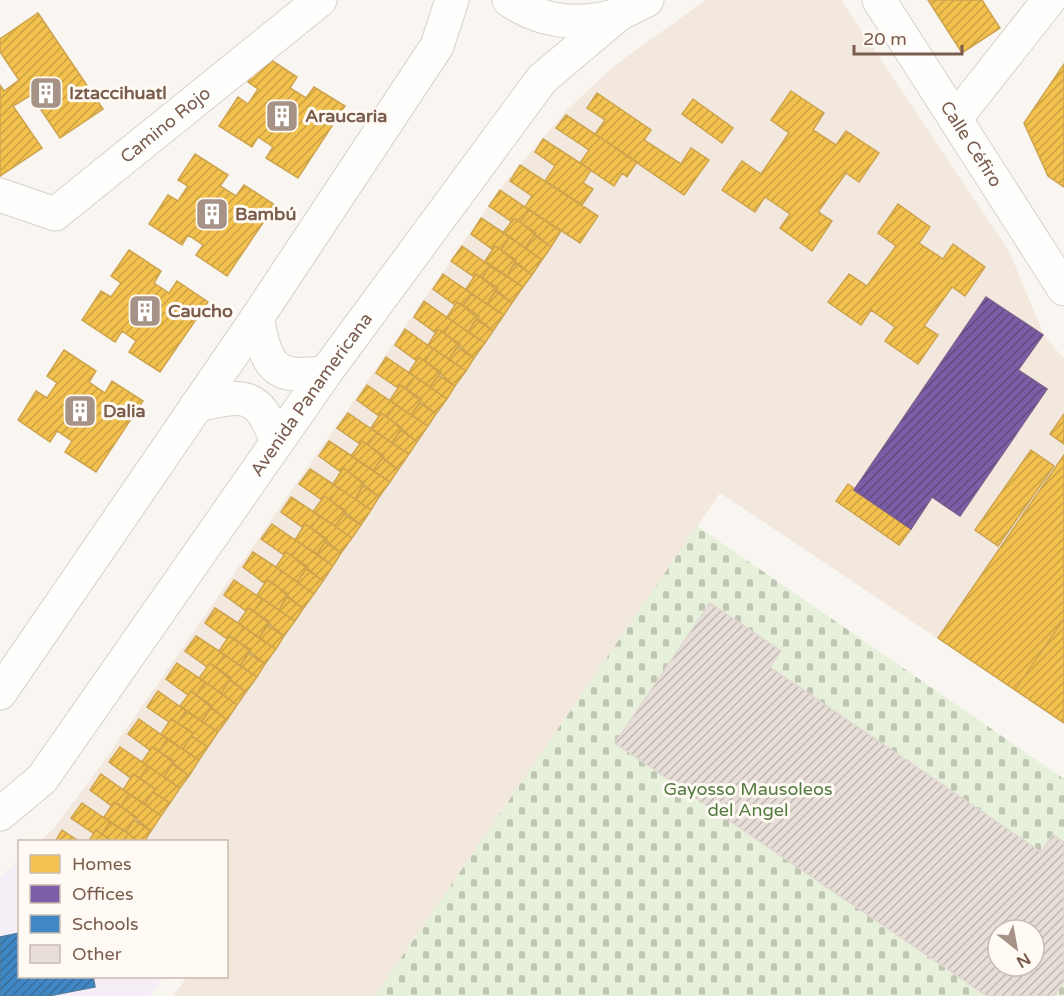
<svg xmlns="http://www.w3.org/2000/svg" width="1064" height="996" font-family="'Varela Round',sans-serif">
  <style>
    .residential { fill: #f2e8de }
    .education { fill: #f6eef6 }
    .cemetery { fill: url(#cemetery-stones); fill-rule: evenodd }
    .homes { fill: url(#homes-hatch); stroke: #cea34e; stroke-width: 1.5 }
    .offices { fill: url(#offices-hatch); stroke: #7b5d8c; stroke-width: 1.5 }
    .schools { fill: url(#schools-hatch); stroke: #517ba1; stroke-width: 1.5 }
    .building { fill: url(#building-hatch); stroke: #e2d8d2; stroke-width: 1.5; fill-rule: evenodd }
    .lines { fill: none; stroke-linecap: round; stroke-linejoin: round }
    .minor-casing { stroke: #d7d1cb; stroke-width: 35 }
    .minor { stroke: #fefefd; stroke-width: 33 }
    .labels { text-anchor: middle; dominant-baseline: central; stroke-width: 6; stroke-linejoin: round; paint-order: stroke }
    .poi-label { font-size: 18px; font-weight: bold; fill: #7a5c4d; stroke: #fffaf3; text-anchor: start }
    .street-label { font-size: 18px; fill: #7a5c4d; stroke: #fffaf3 }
    .park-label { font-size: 18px; fill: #537a41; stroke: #fffaf3 }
  </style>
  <defs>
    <pattern id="cemetery-stones" width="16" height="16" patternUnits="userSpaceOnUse" patternTransform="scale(1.5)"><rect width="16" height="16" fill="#e7f0db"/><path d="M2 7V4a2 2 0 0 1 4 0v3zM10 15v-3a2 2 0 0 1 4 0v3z" fill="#c0c6b4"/></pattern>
    <pattern id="homes-hatch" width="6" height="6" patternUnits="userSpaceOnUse" patternTransform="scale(1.5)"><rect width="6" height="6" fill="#f2c14e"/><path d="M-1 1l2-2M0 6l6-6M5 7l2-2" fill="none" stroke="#c9a043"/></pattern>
    <pattern id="offices-hatch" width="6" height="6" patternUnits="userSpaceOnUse" patternTransform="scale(1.5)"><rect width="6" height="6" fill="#7b5ea7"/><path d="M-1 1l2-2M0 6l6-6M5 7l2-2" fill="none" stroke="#614a7c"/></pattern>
    <pattern id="schools-hatch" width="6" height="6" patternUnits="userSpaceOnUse" patternTransform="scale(1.5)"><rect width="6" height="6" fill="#3f88c5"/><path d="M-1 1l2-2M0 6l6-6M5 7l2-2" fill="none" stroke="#386d9a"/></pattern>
    <pattern id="building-hatch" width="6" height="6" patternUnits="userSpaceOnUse" patternTransform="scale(1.5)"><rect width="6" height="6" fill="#e6ded7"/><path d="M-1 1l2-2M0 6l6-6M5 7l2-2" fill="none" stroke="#bfb7b1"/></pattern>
  </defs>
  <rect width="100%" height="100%" fill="#f9f5f0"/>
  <path class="residential" d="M706,0h135l168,251 35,84 20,24v364l-344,-230 -345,503h-202l14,-19 39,-1v-134h-186l15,-15 47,-63 404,-583 60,-70 48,-45z"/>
  <path class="education" d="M19,860l1,116 143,1 -13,19h-150v-119z"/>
  <path class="cemetery" d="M697,526l367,253v217h-689zM998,930h36v36h-36z"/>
  <path class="homes" d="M928,0h54l18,28 -38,25z
    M38,13l65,96 -43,29 -29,-43 -18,11 29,42 -42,28v-91l4,6 15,-11 -19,-28v-13z
    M265,56l32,21 -7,11 16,10 8,-11 31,19 -47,72 -32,-20 7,-11 -15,-10 -6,10 -33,-21 19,-29 10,7 10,-15 -10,-7z
    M1064,64v123l-16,-11 -24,-53z
    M791,91l33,22 -11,17 23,15 10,-14 33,22 -20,29 -13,-9 -28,39 14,9 -20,30 -32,-23 10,-14 -25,-17 -10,15 -33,-22 20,-29 19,13 28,-41 -18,-13z
    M597,93l54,37 -7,10 37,24 10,-16 18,12 -25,35 -89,-61 10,-14 -18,-12z
    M693,99l40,29 -11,15 -40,-29z
    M566,115l71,47 -10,15 -5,-4 -8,13 -34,-23 9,-13 -33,-22z
    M543,139l48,31 -8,13 10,6 -11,16 -37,-24 10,-15 -20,-14z
    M195,154l33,21 -8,11 16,10 8,-11 31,20 -48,71 -31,-21 7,-10 -15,-10 -6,10 -33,-21 19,-29 10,6 10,-15 -10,-6z
    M520,165l78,51 -18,27 -55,-36 7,-11 -22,-15z
    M500,190l29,20 -9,12 -6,-4 -2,4 -23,-16z
    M898,204l32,23 -11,16 24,16 10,-15 32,23 -20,29 -13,-9 -28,39 14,9 -20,29 -33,-23 10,-14 -24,-17 -10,15 -33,-23 21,-28 18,12 29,-40 -18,-13z
    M529,210l32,21 -10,16 -31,-25z
    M481,218l29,19 -9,13 -6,-4 -3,3 -21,-15z
    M514,218l22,15 -11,15 -22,-15z
    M534,235l17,12 -9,13 -17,-12z
    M510,237l32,23 -10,15 -31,-25z
    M462,246l28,20 -8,12 -6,-4 -2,3 -23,-16z
    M495,246l21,14 -9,16 -22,-15z
    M129,250l32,21 -7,12 15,10 8,-12 31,21 -48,70 -31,-20 7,-11 -14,-10 -7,11 -33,-22 19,-29 10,6 10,-14 -10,-7z
    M515,263l17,12 -9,12 -16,-11z
    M490,266l33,21 -11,16 -30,-25z
    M443,274l29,20 -9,12 -6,-4 -2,3 -22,-16z
    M476,274l22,14 -11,16 -21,-15z
    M495,291l17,12 -8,12 -17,-11z
    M472,294l32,21 -11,16 -30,-25z
    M424,301l28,20 -8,12 -6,-4 -2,4 -22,-16z
    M457,302l22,14 -11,16 -21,-15z
    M476,319l17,12 -8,12 -17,-11z
    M452,321l33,22 -11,15 -30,-25z
    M405,329l28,20 -8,12 -6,-4 -2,4 -22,-16z
    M438,329l22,15 -11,15 -21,-14z
    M457,347l17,11 -8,13 -17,-12z
    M433,349l33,22 -11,15 -30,-25z
    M64,350l32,21 -7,11 16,11 7,-12 31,20 -47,71 -31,-20 7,-11 -15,-10 -7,11 -32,-22 18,-29 11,7 10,-15 -10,-7z
    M386,357l29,20 -9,12 -6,-4 -2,3 -22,-15z
    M419,357l22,15 -11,15 -21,-15z
    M438,375l17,11 -8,13 -17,-12z
    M415,377l32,22 -11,15 -30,-25z
    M367,385l29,20 -9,12 -6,-4 -2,3 -22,-16z
    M400,385l22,14 -11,16 -21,-15z
    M420,403l16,11 -8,12 -17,-11z
    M396,405l32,21 -11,16 -30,-25z
    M348,413l29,20 -9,12 -6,-4 -2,3 -23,-16z
    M381,413l21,15 -10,15 -21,-15z
    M1064,414v30l-14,-10z
    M401,430l16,12 -8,12 -17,-11z
    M377,433l32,21 -11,16 -30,-25z
    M329,441l29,19 -9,12 -6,-4 -2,4 -22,-16z
    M362,441l22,15 -11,15 -22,-15z
    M1031,450l23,16 -56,80 -23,-16z
    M1064,455v164l-49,71 -77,-52z
    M382,458l16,12 -8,12 -17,-11z
    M358,460l32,22 -11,15 -30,-25z
    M343,468l21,15 -9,16 -22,-15z
    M310,469l29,19 -9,12 -6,-4 -2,4 -23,-16z
    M848,484l63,45 -12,16 -63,-44z
    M363,486l16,11 -8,13 -16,-11z
    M339,488l32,22 -10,15 -31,-25z
    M324,496l22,15 -11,15 -22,-14z
    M291,497l29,19 -9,12 -6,-4 -3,3 -21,-15z
    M344,514l17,11 -9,13 -17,-12z
    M320,516l32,22 -11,15 -30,-25z
    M272,524l29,20 -9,12 -6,-4 -2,3 -23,-16z
    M305,524l22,15 -10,15 -22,-14z
    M325,542l16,11 -8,13 -16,-12z
    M301,544l32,22 -10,15 -31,-25z
    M253,552l29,19 -9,12 -6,-3 -3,3 -21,-16z
    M286,552l22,15 -11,15 -21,-15z
    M306,569l17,12 -9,13 -17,-12z
    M282,571l32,23 -11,15 -30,-26z
    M234,580l28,19 -8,12 -6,-3 -2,3 -22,-16z
    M267,580l21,14 -9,16 -22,-15z
    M287,597l16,12 -8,12 -16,-11z
    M262,599l33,22 -11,15 -30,-25z
    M215,608l29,19 -9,12 -6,-3 -2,3 -22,-16z
    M248,608l22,14 -11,16 -21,-15z
    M1064,619v104l-49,-33z
    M267,625l17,11 -8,13 -17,-11z
    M244,627l32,22 -11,15 -30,-25z
    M196,636l29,19 -10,12 -5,-4 -3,4 -22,-16z
    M229,636l22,14 -11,16 -21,-15z
    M248,653l17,11 -8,13 -17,-11z
    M225,655l32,22 -11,15 -31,-25z
    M177,663l28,19 -9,13 -5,-4 -3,4 -22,-16z
    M210,663l21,15 -10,15 -22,-15z
    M229,680l17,12 -9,13 -16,-12z
    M205,682l32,23 -10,15 -31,-25z
    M158,691l28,20 -9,12 -6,-4 -2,3 -22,-15z
    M191,691l21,15 -10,15 -22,-15z
    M211,708l16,12 -9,12 -16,-11z
    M186,711l32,21 -10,15 -17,-11 2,-3 -16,-10z
    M139,719l28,20 -8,12 -7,-4 -2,3 -22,-16z
    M171,719l22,14 -10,16 -22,-15z
    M191,736l17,11 -9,13 -16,-11z
    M167,739l32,21 -10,16 -30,-25z
    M120,747l28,19 -8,12 -7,-4 -2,4 -22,-16z
    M152,747l22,14 -10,16 -22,-15z
    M172,764l17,12 -9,12 -16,-11z
    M148,766l32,22 -10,15 -17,-11 2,-3 -15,-11z
    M101,774l28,20 -8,12 -7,-4 -2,4 -22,-16z
    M133,774l22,15 -10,15 -22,-14z
    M153,792l17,11 -9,13 -16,-12z
    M129,794l32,22 -10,15 -30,-25z
    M114,802l22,15 -10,15 -22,-15z
    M82,803l28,19 -8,12 -6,-4 -3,3 -22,-15z
    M134,820l17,11 -7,11h-5l-13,-10z
    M110,822l16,10 13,10h-26l-11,-8z
    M62,830l18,12h-25z
    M96,830l6,4 11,8h-25z"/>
  <path class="offices" d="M986,297l57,38 -25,35 29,19 -87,127 -28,-19 -21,32 -57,-39z"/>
  <path class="schools" d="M20,933v43h73l2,11 -47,9h-48v-59z"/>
  <path class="building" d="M710,603l71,48 -11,16 271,185 12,-17 11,7v139l-10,15h-67l-372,-253zM998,930h36v36h-36z"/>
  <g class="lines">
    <defs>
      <g id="minor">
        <path d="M509,0c33,23 71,26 109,15"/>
        <path id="s1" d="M879,0l185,289"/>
        <path d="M955,119l94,-119"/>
        <path id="s2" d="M0,195l55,19 265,-214"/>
        <path d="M257,318c10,48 15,63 69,54"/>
        <path d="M196,406c46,-13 64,-14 80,35"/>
        <path d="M0,693l257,-375 180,-272 15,-46"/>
        <path id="s3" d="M0,814l42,-35 284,-407 216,-293 77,-65 28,-14"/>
      </g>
    </defs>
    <use href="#minor" class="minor-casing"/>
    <use href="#minor" class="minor"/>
  </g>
  <defs>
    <symbol id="building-square" viewBox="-11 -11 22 22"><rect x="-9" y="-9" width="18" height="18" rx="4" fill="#a69286" stroke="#fffaf3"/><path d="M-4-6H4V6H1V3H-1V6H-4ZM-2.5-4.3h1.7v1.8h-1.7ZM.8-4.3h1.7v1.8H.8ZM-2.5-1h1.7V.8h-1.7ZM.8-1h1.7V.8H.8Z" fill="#fff"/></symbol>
  </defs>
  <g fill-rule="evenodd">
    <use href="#building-square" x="27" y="74" width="38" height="38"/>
    <use href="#building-square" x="263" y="97" width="38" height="38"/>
    <use href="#building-square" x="193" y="195" width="38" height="38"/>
    <use href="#building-square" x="126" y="292" width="38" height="38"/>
    <use href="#building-square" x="61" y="392" width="38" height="38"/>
  </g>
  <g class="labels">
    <g class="poi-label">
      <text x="69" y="93">Iztaccihuatl</text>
      <text x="305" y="116">Araucaria</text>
      <text x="235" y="214">Bambú</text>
      <text x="168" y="311">Caucho</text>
      <text x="103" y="411">Dalia</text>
    </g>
    <g class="street-label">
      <text stroke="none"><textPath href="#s2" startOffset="200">Camino Rojo</textPath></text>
      <text stroke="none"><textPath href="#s1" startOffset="171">Calle Céfiro</textPath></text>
      <text stroke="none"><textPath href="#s3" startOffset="524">Avenida Panamericana</textPath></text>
    </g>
    <g class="park-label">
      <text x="748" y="789">Gayosso Mausoleos<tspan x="748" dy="21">del Angel</tspan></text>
    </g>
  </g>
  <rect x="18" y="840" width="210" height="138" fill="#fffaf3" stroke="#cabbb1" stroke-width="1.5"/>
  <rect x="30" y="855" width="30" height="18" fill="#f2c14e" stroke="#cabbb1" stroke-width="1.5"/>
  <text x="72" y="870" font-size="18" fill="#7a5c4d">Homes</text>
  <rect x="30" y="885" width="30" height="18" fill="#7b5ea7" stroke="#cabbb1" stroke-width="1.5"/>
  <text x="72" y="900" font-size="18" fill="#7a5c4d">Offices</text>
  <rect x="30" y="915" width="30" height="18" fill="#3f88c5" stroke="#cabbb1" stroke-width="1.5"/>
  <text x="72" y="930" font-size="18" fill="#7a5c4d">Schools</text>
  <rect x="30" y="945" width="30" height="18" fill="#e6ded7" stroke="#cabbb1" stroke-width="1.5"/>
  <text x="72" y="960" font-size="18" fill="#7a5c4d">Other</text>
  <g transform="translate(1016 948) rotate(149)"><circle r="28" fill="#fffaf3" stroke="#cabbb1" stroke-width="1.5"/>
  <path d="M0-4.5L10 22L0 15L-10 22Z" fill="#a69286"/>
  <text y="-9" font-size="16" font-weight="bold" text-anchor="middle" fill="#7a5c4d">N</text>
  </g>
  <path d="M854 45v9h108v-9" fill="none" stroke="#7a5c4d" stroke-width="3"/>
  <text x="863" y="45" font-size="18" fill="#7a5c4d" stroke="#fffaf3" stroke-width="4.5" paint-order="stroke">20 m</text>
</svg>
